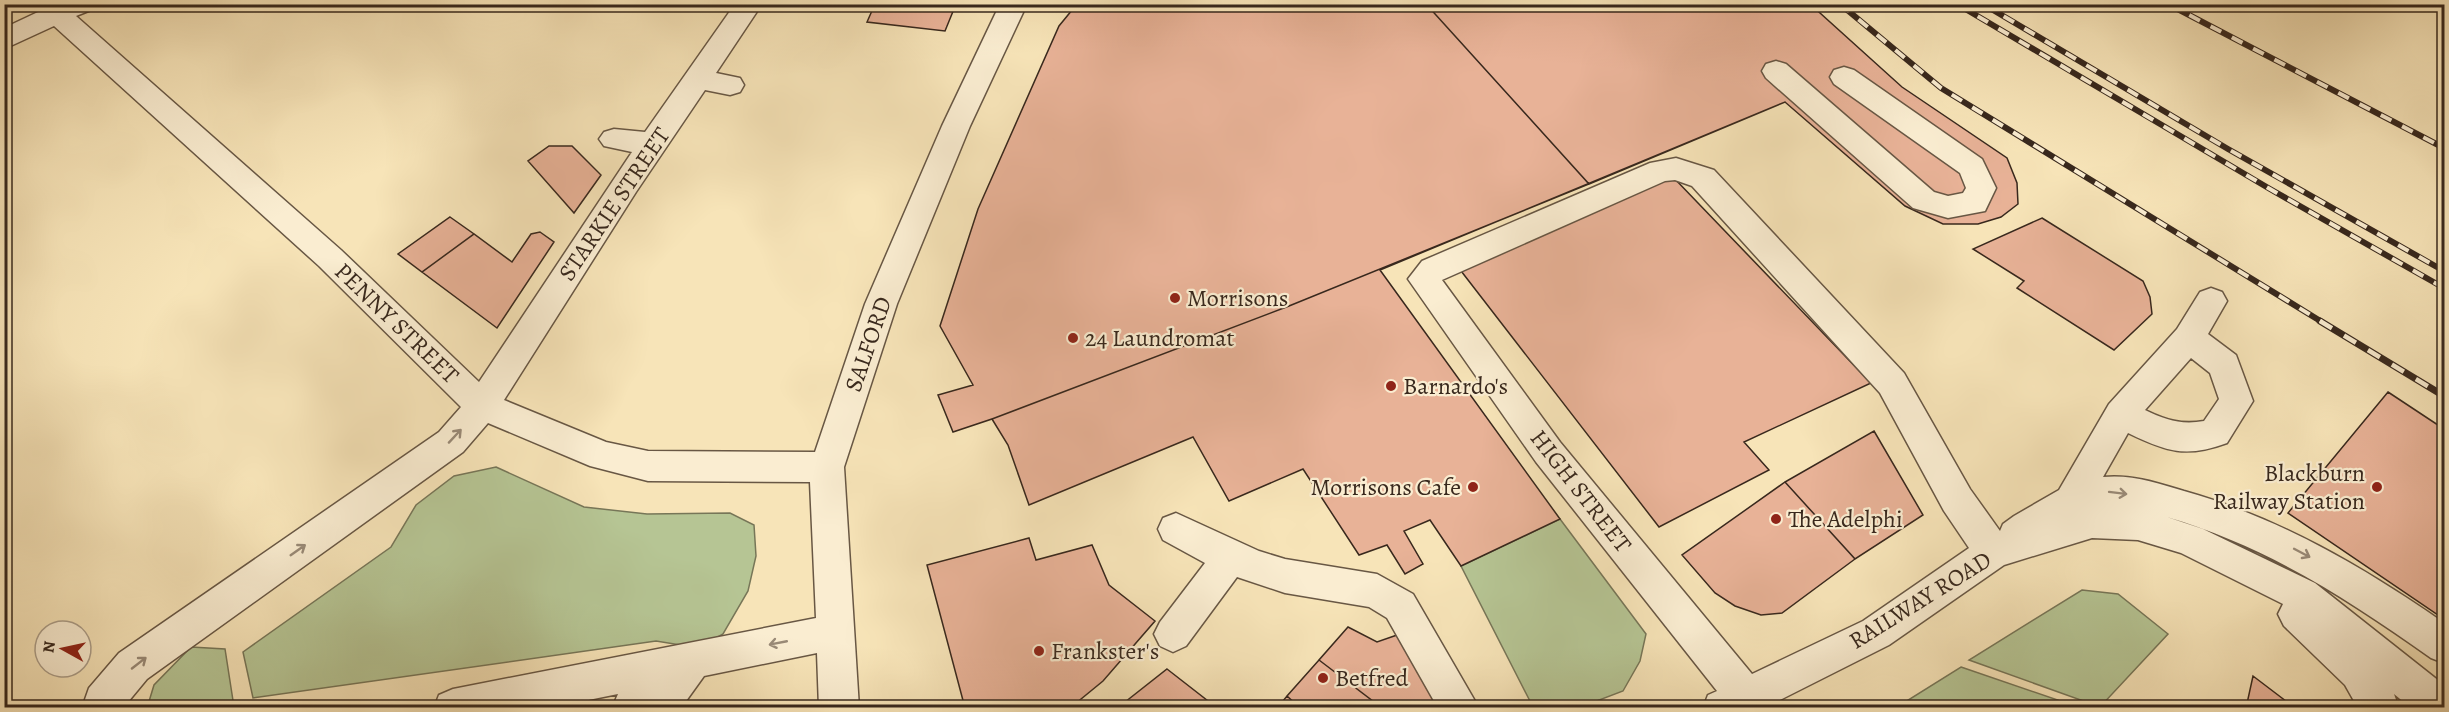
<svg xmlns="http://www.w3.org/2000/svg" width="2449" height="712" font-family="Alegreya,serif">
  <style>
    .green { fill: #b6c594; stroke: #777658; stroke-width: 1.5 }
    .building { fill: #e8b297; stroke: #38281d; stroke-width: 1.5 }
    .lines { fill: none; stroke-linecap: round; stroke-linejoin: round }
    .minor-casing { stroke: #685744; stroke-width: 3 }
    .minor { fill: #faedd1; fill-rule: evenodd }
    .rail-far1-casing { stroke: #38281d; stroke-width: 6 }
    .rail-casing { stroke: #38281d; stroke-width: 7 }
    .rail-far1 { stroke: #faedd1; stroke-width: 4; stroke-dasharray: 12; stroke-linecap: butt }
    .rail { stroke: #faedd1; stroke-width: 4.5; stroke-dasharray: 14; stroke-linecap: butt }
    .oneway { stroke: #998a77 }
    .poi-dot { fill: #8f2418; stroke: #faedd1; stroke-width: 2 }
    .labels { text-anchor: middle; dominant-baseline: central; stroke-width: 4.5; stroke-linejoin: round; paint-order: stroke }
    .street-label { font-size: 24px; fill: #38281d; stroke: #faedd1 }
    .poi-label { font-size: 24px; fill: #38281d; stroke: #faedd1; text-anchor: start }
  </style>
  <rect width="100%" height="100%" fill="#f7e4b8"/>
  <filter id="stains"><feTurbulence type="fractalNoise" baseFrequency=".00333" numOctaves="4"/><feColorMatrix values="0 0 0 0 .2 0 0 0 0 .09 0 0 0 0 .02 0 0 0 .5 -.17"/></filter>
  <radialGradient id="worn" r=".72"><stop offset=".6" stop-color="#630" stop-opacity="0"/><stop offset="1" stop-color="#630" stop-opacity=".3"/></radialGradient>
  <path class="green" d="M496,467l88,40 63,7 83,-1 24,12 2,31 -8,35 -25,43 -24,14 -43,-7 -403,57 -10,-46 148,-105 25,-42 38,-29z
    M1560,519l86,115 -6,27 -17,30 -42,16h-48l-72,-141z
    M2082,590l36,4 50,40 -68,73 -131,-47z
    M191,647l34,2 9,58 -87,1 7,-23z
    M1961,667l117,40h-181z"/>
  <path class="building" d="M875,4h81l-11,27 -78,-9z
    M1077,4h349l163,180 -300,122 -297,113 -39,13 -15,-37 35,-10 -33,-59 38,-117 81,-183z
    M1077,4h733l92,83 105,71 10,25 1,21 -17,13 -23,7h-35l-38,-18 -120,-104 -405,168 180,249 -99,47 -31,-46 -26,11 19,33 -18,10 -18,-29 -28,10 -56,-86 -74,32 -36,-64 -164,68 -21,-60 -16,-26 -39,13 -15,-37 35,-10 -33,-59 38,-117 81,-183z
    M1426,4h384l92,83 105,71 10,25 1,21 -17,13 -23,7h-35l-38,-18 -120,-104 -196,82z
    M549,146h23l29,29 -27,38 -46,-52z
    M1673,177l198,206 -127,59 25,28 -110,57 -201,-260z
    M450,217l24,17 -52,38 -24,-18z
    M2042,218l101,63 7,16 2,17 -38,36 -97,-62 7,-7 -51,-32z
    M540,232l14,10 -57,86 -75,-56 52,-38 38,28 19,-28z
    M2388,392l56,37v190l-156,-106z
    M1874,431l49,84 -68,44 -70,-77z
    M1785,482l70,77 -73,54 -21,2 -26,-9 -20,-13 -33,-38z
    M1029,538l7,22 56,-15 17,40 46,36 -52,60 -33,27h-105l-38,-143z
    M1348,627l29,15 23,-8 38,74h-56l-63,-48z
    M1319,660l63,48h-82l-13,-12z
    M1167,669l50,39 -97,-2z
    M2253,676l42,32h-49z
    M1287,696l13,12h-23z"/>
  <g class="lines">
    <defs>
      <path id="minor" d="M33,4h62l-4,6 -15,6 265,234 138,132 153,-230 -28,-6 -5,-7 5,-7 10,-3 31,3 90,-128h27l-46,69 24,5 4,7 -4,7 -10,3 -25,-5 -69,102 -132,208 102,42 42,9 167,1 50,-148 77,-178 58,-122h27l-57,122 -73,178 -53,163 15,241h-40l-2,-55 -113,23 -23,32h-69l6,-14 -69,14h-115l5,-13 14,-6 363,-71 -6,-136 -162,-1 -58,-15 -102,-43 -25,29 -316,227 -24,29h-41l7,-20 30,-35 320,-221 22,-25 -142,-141 -265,-240 -50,23v-21l34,-16z
        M1776,61l10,3 148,128 14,4 15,-3 3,-5 -6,-15 -126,-89 -4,-7 4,-7 10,-3 10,3 128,89 14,29 -11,23 -37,7 -35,-10 -147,-130 -4,-7 4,-7z
        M1676,158l38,12 190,203 66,116 30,42 3,-7 11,-8 45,-26 50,-86 68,-75 23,-37 11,-4 11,4 5,9 -19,33 28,21 17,46 -26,42c-41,15 -60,9 -99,-10l-25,44c28,-3 55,6 81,14 96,27 179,76 260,132v40l-13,-5c-85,-60 -163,-111 -264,-141l36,12 112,54 129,102v23h-33l-17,-14 5,14h-41l-13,-23 -61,-59 -6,-12 5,-10 -102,-51 -43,-13 -46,-2 -88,27 -115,80 -125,63h-61l5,-13 9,-4 -181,-229 -128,-183 14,-18 228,-98zM1675,180l17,6 188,207 64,118 25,37 -106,73 -111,53 -192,-232 -118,-162 223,-99zM2191,358l19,15 9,26 -15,22c-23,4 -38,-1 -59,-11z
        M1176,513l83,38 26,8 92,15 36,20 66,114h-41l-51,-90 -18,-11 -84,-14 -48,-16 -51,69 -13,6 -13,-6 -6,-12 6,-12 45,-59 -42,-23 -5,-11 5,-11z"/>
    </defs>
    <use href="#minor" class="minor-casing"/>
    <use href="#minor" class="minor"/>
    <defs>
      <path id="rail-far1" d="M1840,4l101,84 381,234
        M1957,4l313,185 174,99
        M1983,4l245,145 216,122
        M2168,4l276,144"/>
      <path id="rail" d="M2320,321l124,75"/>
    </defs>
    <use href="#rail-far1" class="rail-far1-casing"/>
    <use href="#rail" class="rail-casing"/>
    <use href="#rail-far1" class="rail-far1"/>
    <use href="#rail" class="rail"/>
  </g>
  <defs><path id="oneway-shaft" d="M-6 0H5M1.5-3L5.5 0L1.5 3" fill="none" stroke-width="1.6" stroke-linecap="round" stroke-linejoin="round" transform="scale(1.5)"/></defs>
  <g class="oneway">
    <use href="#oneway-shaft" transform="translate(455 436) rotate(-47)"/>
    <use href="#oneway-shaft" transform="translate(2118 493) rotate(7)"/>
    <use href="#oneway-shaft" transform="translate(298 550) rotate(-35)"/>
    <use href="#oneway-shaft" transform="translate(2302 553) rotate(28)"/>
    <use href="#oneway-shaft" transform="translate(778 643) rotate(169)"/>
    <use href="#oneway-shaft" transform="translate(139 663) rotate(-38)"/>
  </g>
  <g class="poi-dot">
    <circle cx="1175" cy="298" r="6"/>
    <circle cx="1073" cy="338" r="6"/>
    <circle cx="1391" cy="386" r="6"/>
    <circle cx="1473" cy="487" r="6"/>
    <circle cx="2377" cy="487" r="6"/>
    <circle cx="1776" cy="519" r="6"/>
    <circle cx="1039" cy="651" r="6"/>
    <circle cx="1323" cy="678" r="6"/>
  </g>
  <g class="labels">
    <g class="street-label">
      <text transform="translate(614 204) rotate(-56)">STARKIE STREET</text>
      <text transform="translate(397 323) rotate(44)">PENNY STREET</text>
      <text transform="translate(868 344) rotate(-71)">SALFORD</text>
      <text transform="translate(1581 491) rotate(52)">HIGH STREET</text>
      <text transform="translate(1920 600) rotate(-32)">RAILWAY ROAD</text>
    </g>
    <g class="poi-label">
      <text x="1187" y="298">Morrisons</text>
      <text x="1085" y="338">24 Laundromat</text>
      <text x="1403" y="386">Barnardo's</text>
      <text x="2365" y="473" text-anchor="end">Blackburn<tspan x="2365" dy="28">Railway Station</tspan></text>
      <text x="1461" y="487" text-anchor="end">Morrisons Cafe</text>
      <text x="1788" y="519">The Adelphi</text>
      <text x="1051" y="651">Frankster's</text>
      <text x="1335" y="678">Betfred</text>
    </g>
  </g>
  <rect width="2449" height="712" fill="none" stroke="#f7e4b8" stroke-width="24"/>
  <rect x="6" y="6" width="2437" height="700" fill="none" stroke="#38281d" stroke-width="3"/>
  <rect x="12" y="12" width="2425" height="688" fill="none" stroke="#38281d" stroke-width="1.5"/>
  <g transform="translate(63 649) rotate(278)"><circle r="28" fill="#faedd1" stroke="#ac9e89" stroke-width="1.5"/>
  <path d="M0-4.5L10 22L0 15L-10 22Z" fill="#8f2418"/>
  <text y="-9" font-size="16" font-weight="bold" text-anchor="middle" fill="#38281d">N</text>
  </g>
  <rect width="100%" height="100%" filter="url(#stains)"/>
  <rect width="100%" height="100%" fill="url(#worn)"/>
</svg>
